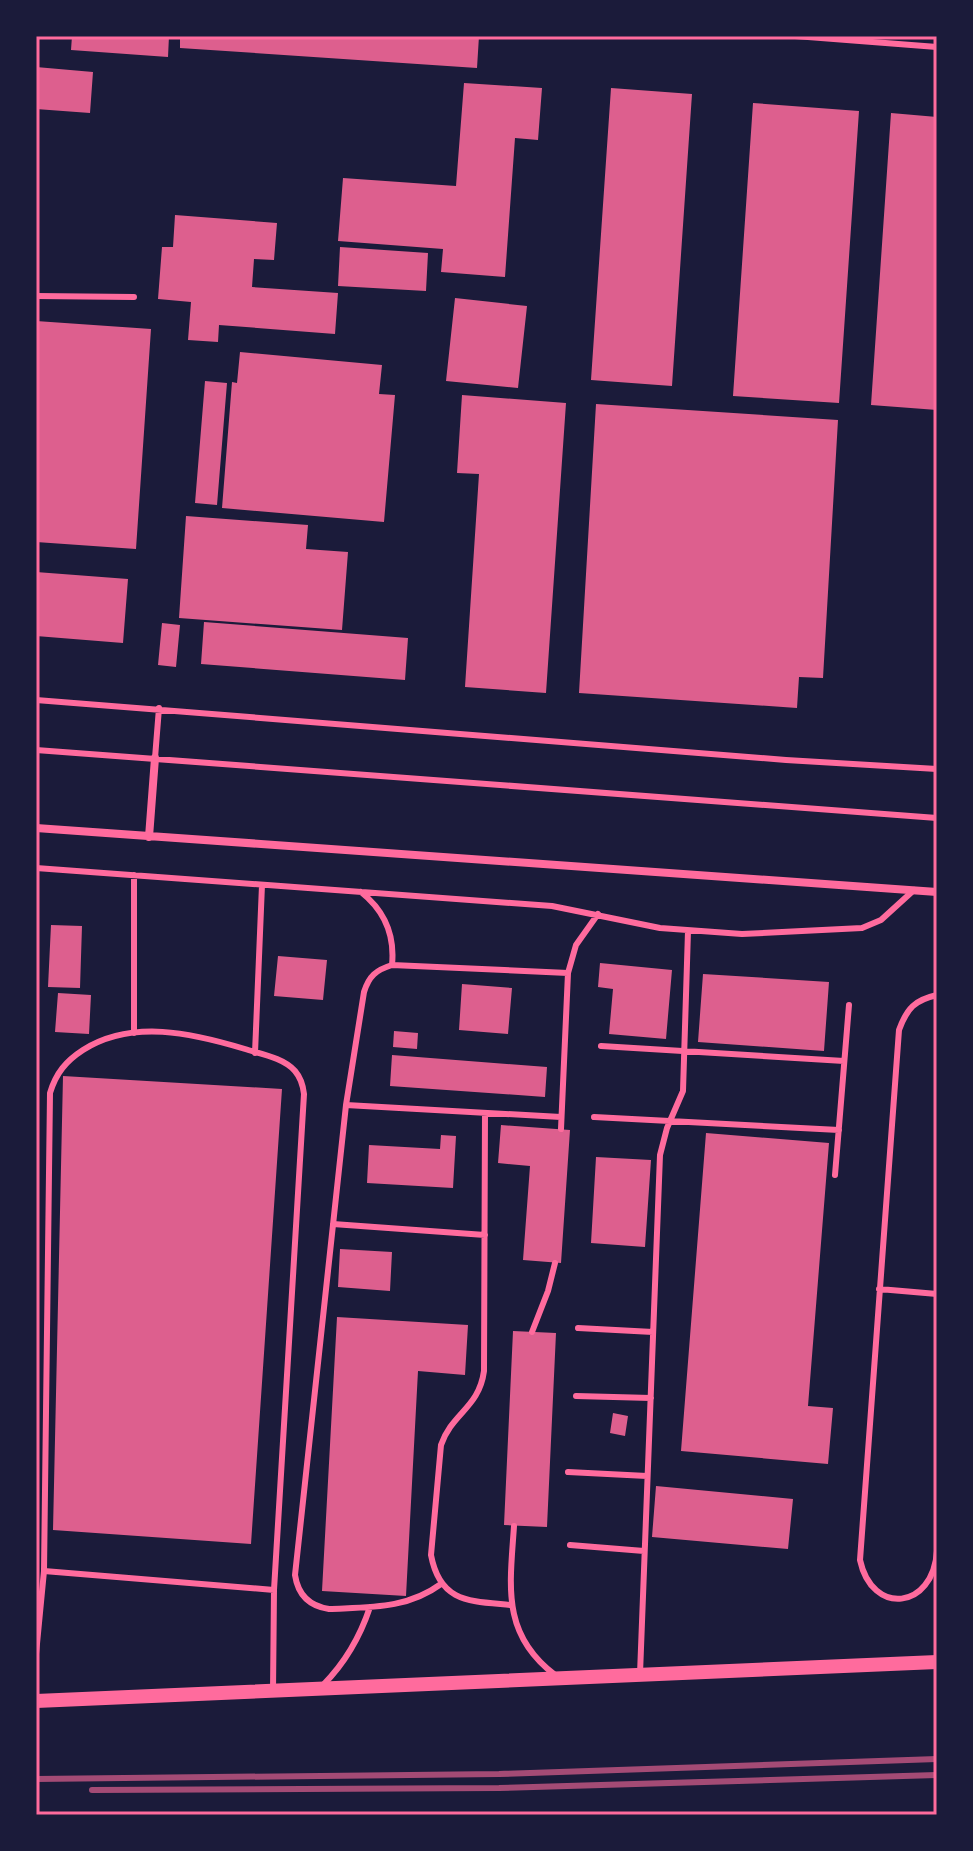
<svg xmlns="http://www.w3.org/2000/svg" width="973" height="1851" font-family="'DM Sans',sans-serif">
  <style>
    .building { fill: #dd5f8e }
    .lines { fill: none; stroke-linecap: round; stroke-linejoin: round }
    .service { stroke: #ff6b9d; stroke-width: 6 }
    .minor { stroke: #ff6b9d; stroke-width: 8 }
    .tertiary { stroke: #ff6b9d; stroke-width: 14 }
    .rail { stroke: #a44b75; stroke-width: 6 }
    .neatline { fill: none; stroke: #ff6b9d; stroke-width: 3 }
  </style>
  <rect width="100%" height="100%" fill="#1b1b3a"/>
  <path class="building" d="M72,36h97l-1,21 -97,-7z
    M180,36h299l-2,32 -297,-20z
    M36,67l57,5 -3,41 -54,-4z
    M464,83l78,5 -4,52 -23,-2 -10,139 -64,-5 2,-23 -105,-8 5,-63 113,8z
    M611,88l81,6 -20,292 -81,-6z
    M753,103l106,8 -20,292 -106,-7z
    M891,113l46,4v293l-66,-5z
    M175,215l102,8 -3,37 -20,-1 -2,28 86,6 -3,41 -116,-9 -1,17 -30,-2 3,-38 -33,-3 4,-52h11z
    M340,247l88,6 -2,38 -88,-5z
    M455,298l72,8 -9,82 -72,-7z
    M36,321l115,8 -15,220 -100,-7z
    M240,352l142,13 -3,29 16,1 -11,127 -162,-14 10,-126 5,1z
    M205,381l22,2 -10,122 -22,-2z
    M462,395l104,8 -20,290 -81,-6 14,-213 -22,-1z
    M596,404l242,16 -15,258 -24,-1 -2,31 -218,-15z
    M186,516l122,9 -2,24 42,3 -6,78 -163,-12z
    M36,572l92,7 -5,64 -87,-7z
    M204,622l204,16 -3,42 -204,-16z
    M162,623l18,2 -4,42 -18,-2z
    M51,925l31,1 -2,62 -32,-1z
    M278,956l49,4 -4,40 -49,-4z
    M600,963l72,7 -6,69 -57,-5 4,-45 -15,-2z
    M703,974l126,8 -5,69 -126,-9z
    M462,984l50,4 -4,46 -49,-4z
    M58,993l33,2 -2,39 -34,-2z
    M394,1031l24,2 -1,16 -24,-2z
    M392,1055l155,12 -2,30 -155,-11z
    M63,1076l219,13 -31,455 -198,-14z
    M501,1125l69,5 -9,133 -38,-3 7,-94 -32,-3z
    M706,1133l123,10 -21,263 25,2 -5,56 -147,-13z
    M441,1135l15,1 -3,52 -86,-5 2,-38 71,4z
    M596,1157l55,3 -6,87 -54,-4z
    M340,1249l52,3 -2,39 -52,-4z
    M337,1317l131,8 -3,50 -47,-4 -12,225 -84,-5z
    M513,1331l43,2 -9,194 -43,-2z
    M613,1413l15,3 -3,20 -15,-3z
    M656,1486l137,13 -5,50 -136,-12z"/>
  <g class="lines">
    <path class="service" d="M795,36l142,11
      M36,296l98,1
      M36,700l750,60 151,9
      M36,750l901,68
      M155,758l4,-50
      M36,868l516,38 108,22 82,6 120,-6 19,-8 33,-30
      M361,892c24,19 34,43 31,73
      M937,995c-22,5 -30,13 -38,35l-39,530c12,56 73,50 77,-9
      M134,1033v-158
      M601,1046l243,15
      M255,1053l7,-168
      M346,1105l215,12
      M485,1113l-1,258c-5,37 -32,42 -43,74l-10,110c9,48 39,46 80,50
      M594,1117l245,13
      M561,1129l7,-156 8,-28 22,-31
      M835,1175l14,-170
      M333,1224l152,11
      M879,1289l58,5
      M578,1328l75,4
      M532,1332l16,-41 7,-28
      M576,1396l75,2
      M568,1472l79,4
      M514,1526c-4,60 -13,108 41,149
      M570,1545l74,6
      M44,1571l230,19
      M441,1584c-34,25 -71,23 -112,25 -20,-3 -31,-14 -34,-34l51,-470 18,-113c5,-16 12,-22 28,-27l176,8
      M36,1654l8,-83 6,-478c6,-20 16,-32 33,-43 49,-31 109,-17 162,-1 16,5 39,9 50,22 6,7 8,14 9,23l-30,496 -1,101
      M640,1674l20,-519 7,-27 16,-37 5,-160
      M323,1685c23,-23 37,-48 47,-78"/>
    <path class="minor" d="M36,828l901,64
      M149,837l6,-79"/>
    <path class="tertiary" d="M36,1701l901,-39"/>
    <path class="rail" d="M36,1779l463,-5 438,-15
      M92,1790l407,-2 438,-13"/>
  </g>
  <rect width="973" height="1851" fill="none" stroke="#1b1b3a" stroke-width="76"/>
  <rect x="38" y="38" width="897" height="1775" class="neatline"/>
</svg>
